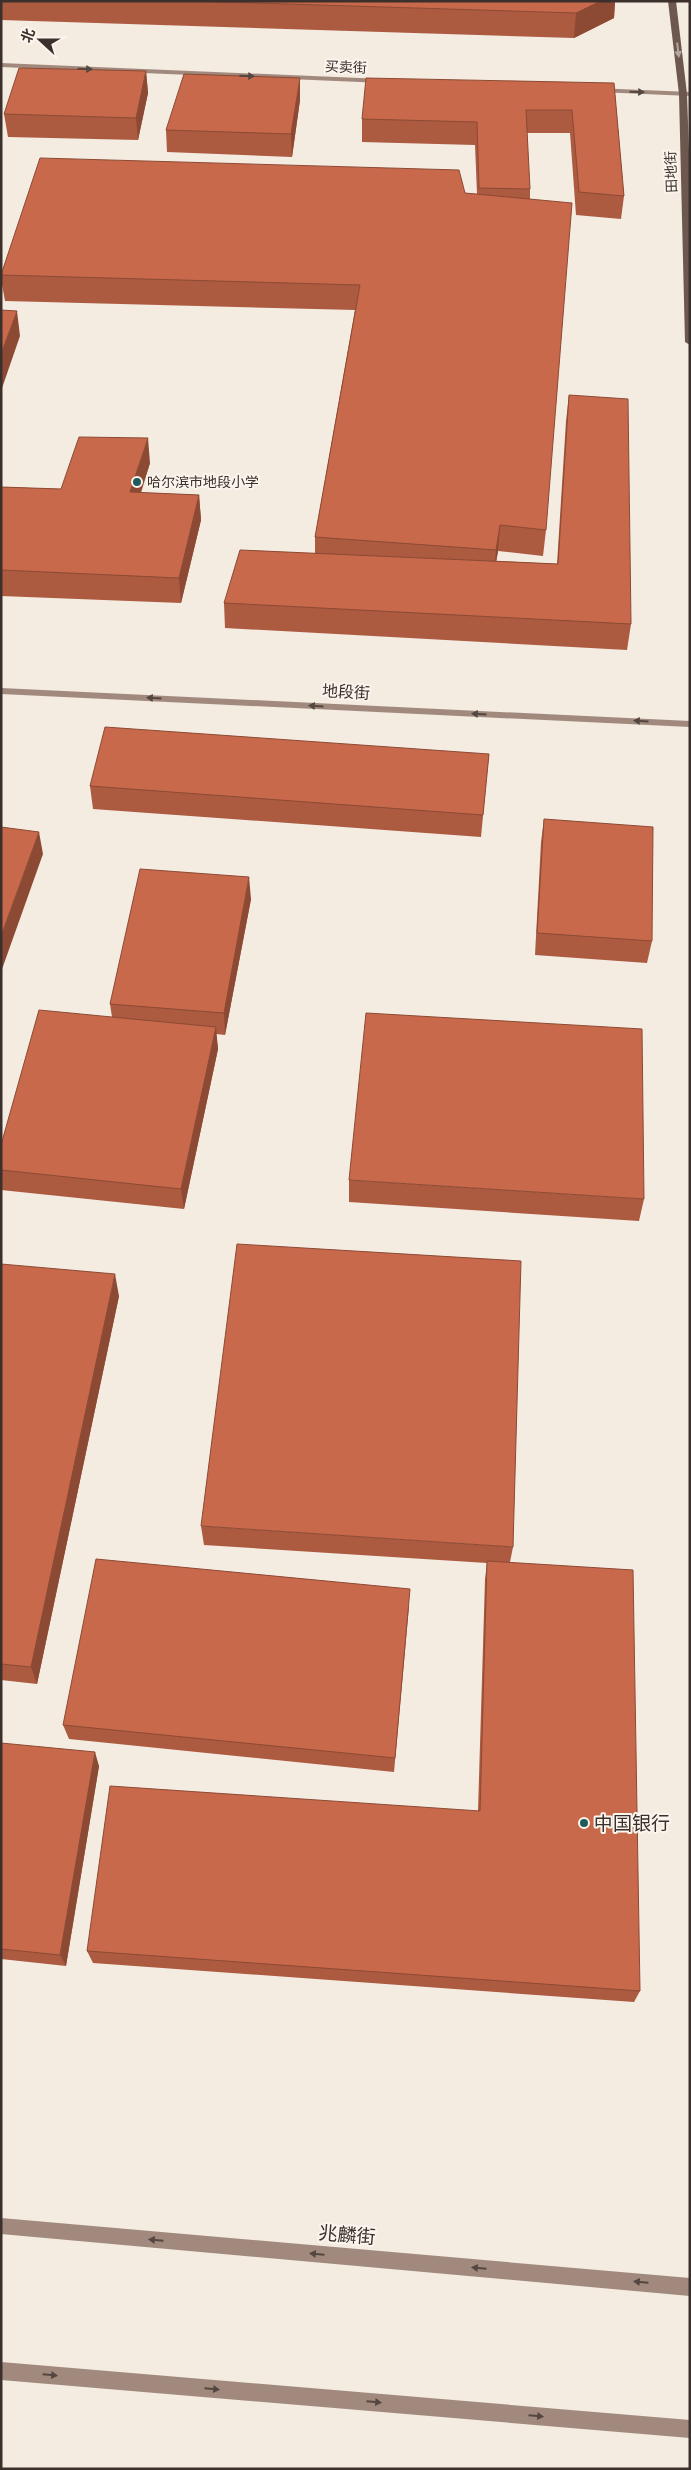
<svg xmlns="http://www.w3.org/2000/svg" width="691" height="2470" font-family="Cabin,'Noto Sans SC',sans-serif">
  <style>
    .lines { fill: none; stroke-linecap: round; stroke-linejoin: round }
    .secondary { fill: #a18a7d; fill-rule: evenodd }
    .trunk { fill: #6c584f; fill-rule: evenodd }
    .wall { fill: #ac5a40 }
    .shaded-wall { fill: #8c4a34 }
    .building { fill: #c8694b; stroke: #8c4a34 }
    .oneway { fill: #b4a69e }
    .oneway2 { fill: #544640 }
    .poi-dot { fill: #1f5a5e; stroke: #fbf5ee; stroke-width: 2 }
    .labels { text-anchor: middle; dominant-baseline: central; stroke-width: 4; stroke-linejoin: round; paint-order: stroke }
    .far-street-label { font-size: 14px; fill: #3b302b; stroke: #fbf5ee }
    .far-poi-label { font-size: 14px; fill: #3b302b; stroke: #fbf5ee; text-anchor: start }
    .street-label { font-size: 16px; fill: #3b302b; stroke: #fbf5ee }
    .near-poi-label { font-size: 19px; fill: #3b302b; stroke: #fbf5ee; text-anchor: start }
    .near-street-label { font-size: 19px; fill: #3b302b; stroke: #fbf5ee }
  </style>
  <rect width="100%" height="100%" fill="#f4ebe1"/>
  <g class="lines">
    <path class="secondary" d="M1,63l382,16 4,2 -4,2 -382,-16z
      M595,88l95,4v4l-92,-4 -4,-2z
      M1,688l689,33v6l-689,-33z
      M1,2218l689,60v18l-689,-62z
      M1,2362l689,58v18l-689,-58z"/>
    <path class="trunk" d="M668,1h8l11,93 3,87v164l-5,-3 -6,-248z"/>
  </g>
  <path class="wall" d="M1,1h614l-1,17 -40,20 -573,-18z
    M146,71l2,22 -10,47 -130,-3 -4,-23z
    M300,78v22l-8,57 -125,-5 -1,-22z
    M614,83l10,113 -3,23 -45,-4 -6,-82h-43l3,56v10l16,331 -3,26 -45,-5 -2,10 61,3 9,-143 3,-26 62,229 -4,26 -402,-22 -1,-25 91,-50v-16l40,-227 -350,-9 -4,-22v-6l464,-80 12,1 -2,-49 -113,-3v-23z
    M150,463l-9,30 58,2 2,25 -20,83 -180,-7v-109l60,2z
    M489,754l-8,83 -388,-28 -3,-23z
    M544,819l108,122 -5,22 -112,-8 6,-113z
    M251,899l-26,136 -9,-1 2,15 -34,160 -183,-19v-45l111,-128 -2,-13z
    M349,1180l295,19 -5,22 -290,-19z
    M1,1264l118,32 -82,388 -36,-4z
    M201,1526l312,21 -3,15 130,429 -6,11 -541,-39 -6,-12 391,-140 7,-232 2,-16 -283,-18z
    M409,1606l-15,166 -325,-33 -6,-14z
    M1,1743l98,23 -33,200 -65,-7z"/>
  <path class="shaded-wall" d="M601,1h14l-1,17 -40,20 2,-25z
    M146,71l2,22 -10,47 -2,-22z
    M300,78v22l-8,57 -1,-23z
    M17,311l3,25 -19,55v-37z
    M148,438l2,25 -18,55 -2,-26z
    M199,495l2,25 -20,83 -2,-25z
    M500,525l-2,26 -4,25 2,-26z
    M39,832l4,22 -42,118v-36z
    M249,877l2,22 -26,136 -1,-22z
    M216,1027l2,22 -34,160 -3,-20z
    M115,1274l4,22 -82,388 -6,-17z
    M95,1752l4,14 -33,200 -6,-11z"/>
  <path class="building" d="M192,1h409l-25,12z
    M19,68l127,3 -10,47 -132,-4z
    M184,74l116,4 -9,56 -125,-4z
    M366,78l248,5 10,113 -45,-4 -7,-82h-46l4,79 -51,-1 -2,-66 -115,-3z
    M40,158l419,12 6,23 107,10 -26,327 -46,-5 -4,25 -181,-13 45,-252 -359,-10z
    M1,310l16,1 -16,43z
    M569,395l59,4 3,225 -407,-21 16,-53 318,14z
    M79,437l69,1 -18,54 69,3 -20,83 -178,-8v-83l60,2z
    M105,727l384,27 -6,61 -393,-29z
    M544,819l109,8 -1,114 -115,-8z
    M1,827l38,5 -38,104z
    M140,869l109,8 -25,136 -114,-9z
    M39,1010l177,17 -35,162 -180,-19v-25z
    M366,1013l276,16 2,170 -295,-19z
    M237,1244l284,17 -8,286 -312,-21z
    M1,1264l114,10 -84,393 -30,-3z
    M96,1559l314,30 -15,169 -332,-33z
    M487,1561l146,9 7,421 -553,-40 23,-165 370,25z
    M1,1743l94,9 -35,203 -59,-6z"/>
  <defs><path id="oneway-solid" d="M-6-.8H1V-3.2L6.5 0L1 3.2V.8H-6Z" transform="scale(1.25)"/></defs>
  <use class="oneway" href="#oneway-solid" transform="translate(678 50) rotate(83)"/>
  <g class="oneway2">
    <use href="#oneway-solid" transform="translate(85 69) rotate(2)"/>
    <use href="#oneway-solid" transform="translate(247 76) rotate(2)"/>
    <use href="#oneway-solid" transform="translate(637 92) rotate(2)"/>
    <use href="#oneway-solid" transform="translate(154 698) rotate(-177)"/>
    <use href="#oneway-solid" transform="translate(316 706) rotate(-177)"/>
    <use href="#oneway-solid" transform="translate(479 714) rotate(-177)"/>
    <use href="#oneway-solid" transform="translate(641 721) rotate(-177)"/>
    <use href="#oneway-solid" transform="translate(156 2240) rotate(-175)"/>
    <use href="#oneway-solid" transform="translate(317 2254) rotate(-175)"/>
    <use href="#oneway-solid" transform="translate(479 2268) rotate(-175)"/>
    <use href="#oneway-solid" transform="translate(641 2282) rotate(-175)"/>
    <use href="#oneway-solid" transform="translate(50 2375) rotate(5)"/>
    <use href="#oneway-solid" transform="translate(212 2389) rotate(5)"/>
    <use href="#oneway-solid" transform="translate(374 2402) rotate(5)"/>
    <use href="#oneway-solid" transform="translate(536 2416) rotate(5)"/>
  </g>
  <g class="poi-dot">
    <circle cx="137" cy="482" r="5"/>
    <circle cx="584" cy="1823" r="5"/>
  </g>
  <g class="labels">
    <g class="far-street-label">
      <text transform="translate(346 67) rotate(2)">买卖街</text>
      <text transform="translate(671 172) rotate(-92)">田地街</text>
    </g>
    <g class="far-poi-label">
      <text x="147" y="482">哈尔滨市地段小学</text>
    </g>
    <g class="street-label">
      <text transform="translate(346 692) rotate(3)">地段街</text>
    </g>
    <g class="near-poi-label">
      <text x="594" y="1823">中国银行</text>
    </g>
    <g class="near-street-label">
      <text transform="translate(347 2235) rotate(5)">兆麟街</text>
    </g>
  </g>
  <rect width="691" height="2470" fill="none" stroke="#3b302b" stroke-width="5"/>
  <g transform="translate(40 40) rotate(291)" stroke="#fbf5ee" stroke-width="4" paint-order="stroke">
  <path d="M0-4L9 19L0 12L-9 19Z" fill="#3b302b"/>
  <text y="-8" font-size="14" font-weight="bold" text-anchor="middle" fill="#3b302b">北</text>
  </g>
</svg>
